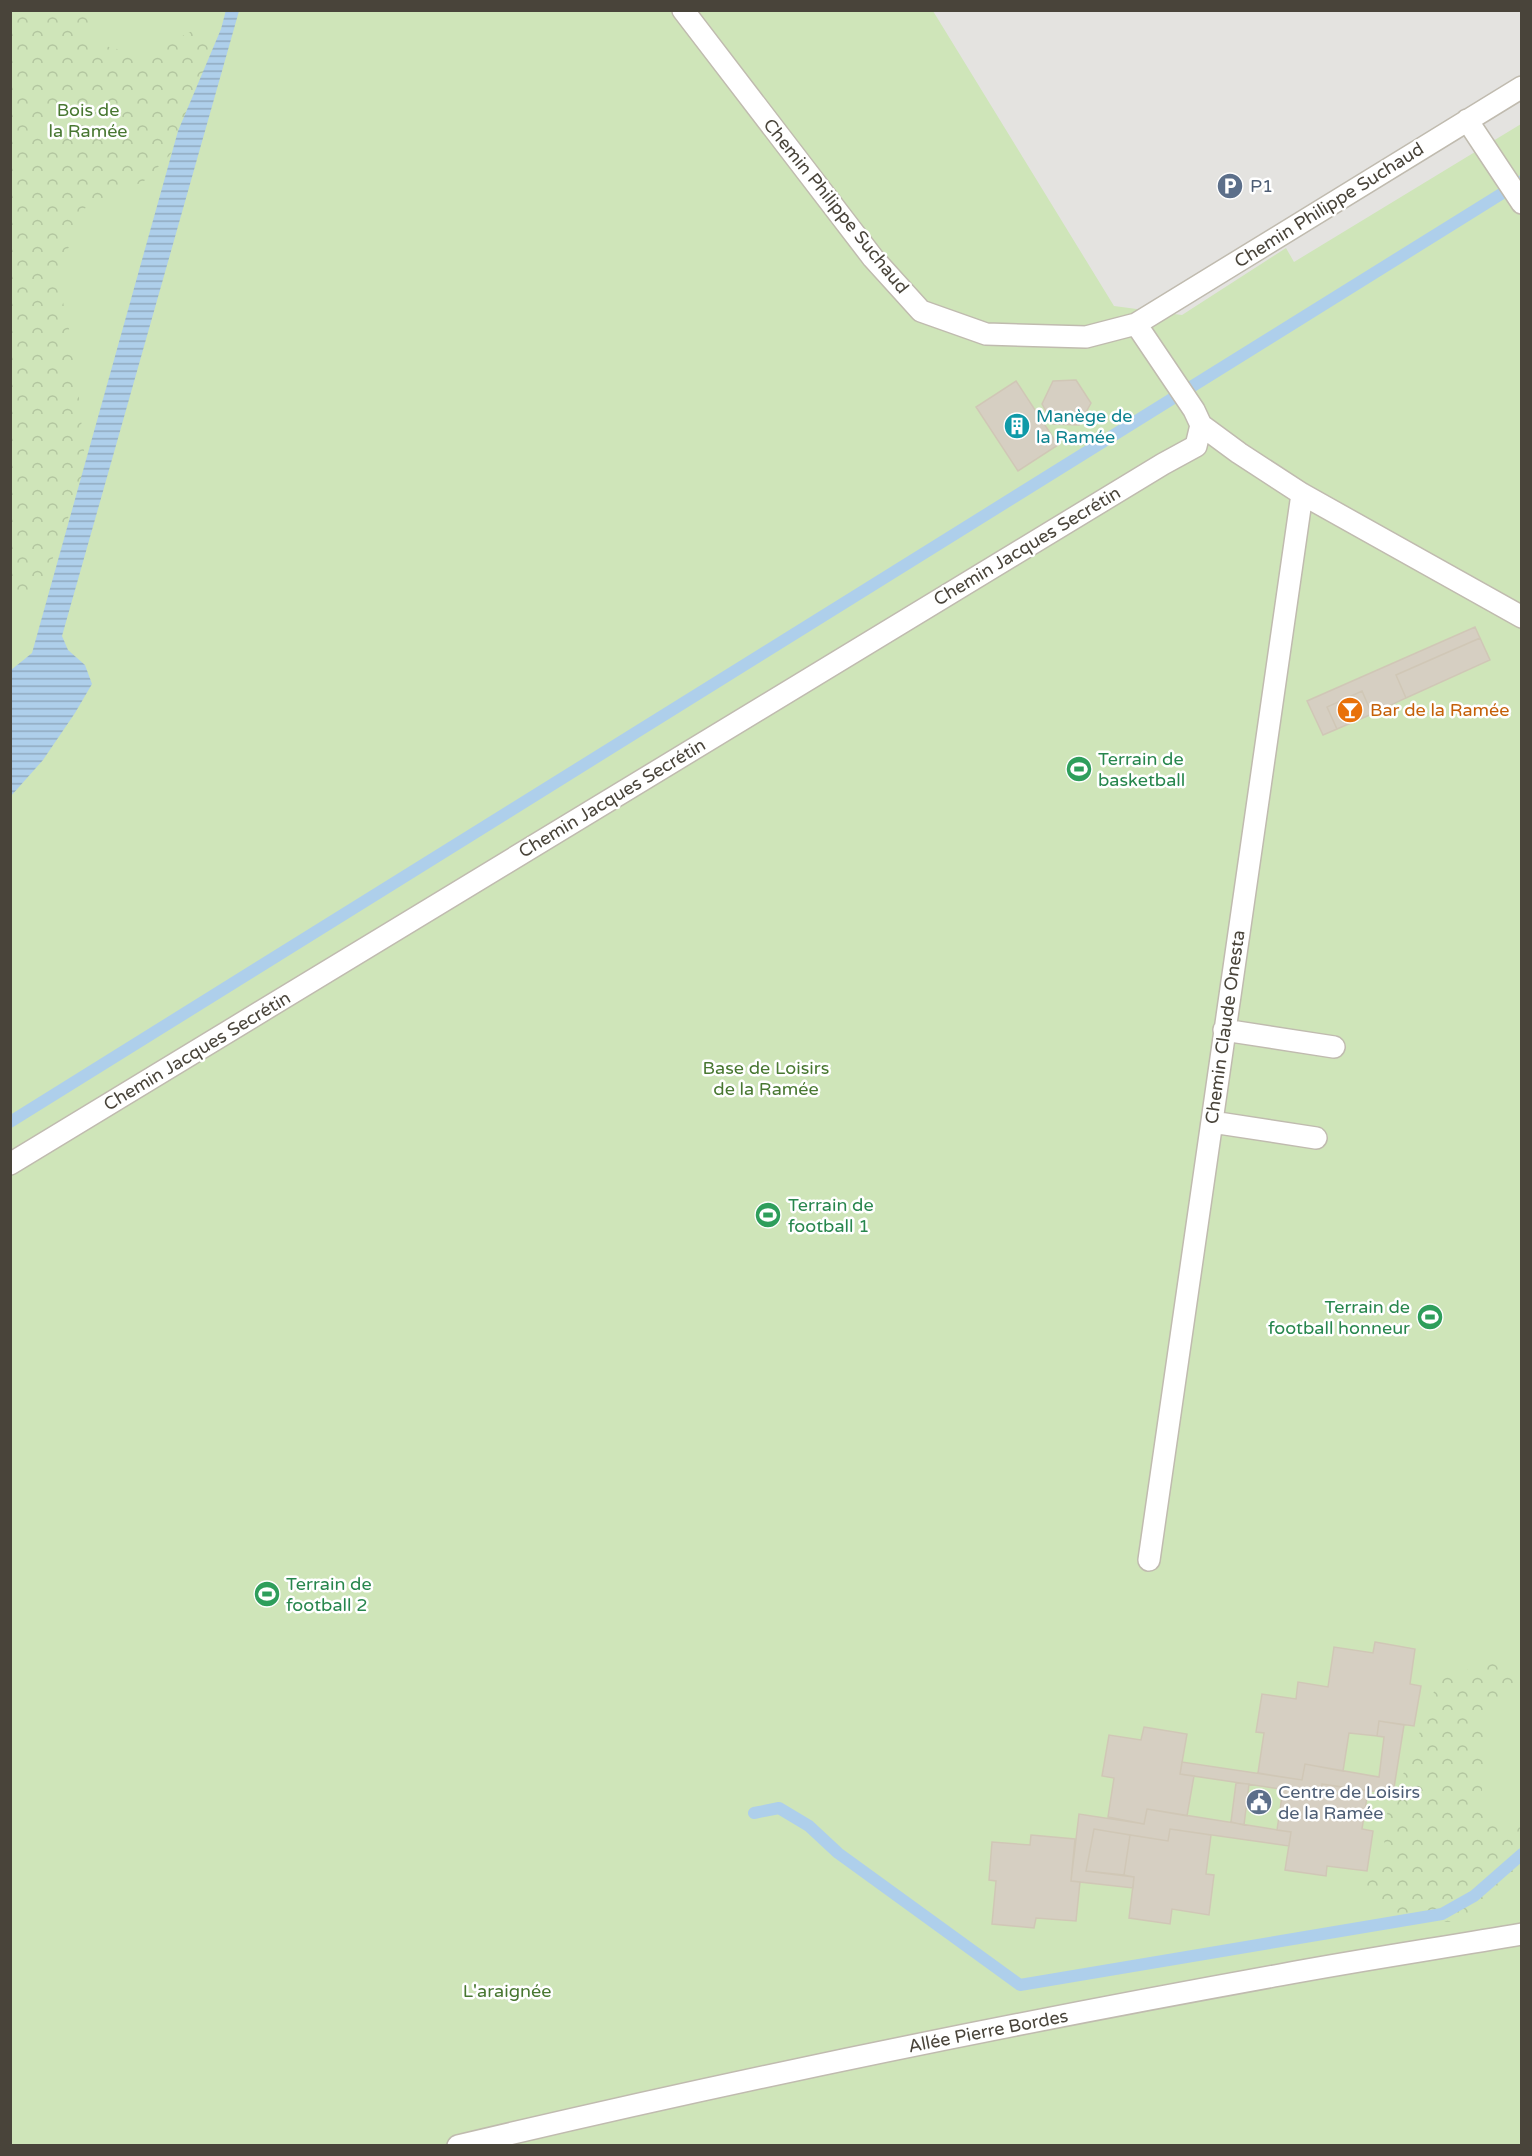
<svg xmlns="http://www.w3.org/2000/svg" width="1532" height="2156" font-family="'Varela Round',sans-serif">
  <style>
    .green { fill: #cfe5b9 }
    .forest { fill: url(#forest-crowns) }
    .parking { fill: #e4e3e0 }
    .water { fill: url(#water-rules) }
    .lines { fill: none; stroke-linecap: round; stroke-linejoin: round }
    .stream { stroke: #aecfeb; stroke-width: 12 }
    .building { fill: #d6cfc2; stroke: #d0c7b6; stroke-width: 1.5 }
    .service-casing { stroke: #c0bbaf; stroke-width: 24 }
    .service { stroke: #fff; stroke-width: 21 }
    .labels { text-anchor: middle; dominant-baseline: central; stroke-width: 5; stroke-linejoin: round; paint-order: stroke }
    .park-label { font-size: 18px; fill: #487731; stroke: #fff }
    .service-label { font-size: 18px; fill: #4e5e75; stroke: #fff; text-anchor: start }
    .street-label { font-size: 18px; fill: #49443a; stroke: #fff }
    .culture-label { font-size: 18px; fill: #0d838f; stroke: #fff; text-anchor: start }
    .food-label { font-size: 18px; fill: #c56008; stroke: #fff; text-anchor: start }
    .leisure-label { font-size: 18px; fill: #27864d; stroke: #fff; text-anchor: start }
  </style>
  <defs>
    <pattern id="forest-crowns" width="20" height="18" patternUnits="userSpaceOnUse" patternTransform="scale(1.5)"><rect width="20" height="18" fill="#cfe5b9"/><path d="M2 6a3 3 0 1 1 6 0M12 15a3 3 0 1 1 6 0" fill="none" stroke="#b3c6a0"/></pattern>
    <pattern id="water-rules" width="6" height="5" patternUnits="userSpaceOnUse" patternTransform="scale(1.5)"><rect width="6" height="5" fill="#aecfeb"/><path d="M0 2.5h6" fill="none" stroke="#90aabf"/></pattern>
  </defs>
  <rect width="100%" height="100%" fill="#f5f3ec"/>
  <path class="green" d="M11,11h1510v2134h-1510z"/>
  <path class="forest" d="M11,11h89l-17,29 60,16 57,-29 16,37 -46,91 -27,27 -56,22 -30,71 18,81 11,115 -43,113 -32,17z
    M1501,1658l15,22 -29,31 -2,50 -5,50 41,17v49l-58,45 -72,-1 -26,-34 18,-32 5,-50 22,-45 28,-80z"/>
  <path class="parking" d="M933,11h588v113l-227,138 -8,-14 -104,67 -68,-9z"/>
  <path class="water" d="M226,10l13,1 -177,625 6,14 17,15 7,19 -17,29 -32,47 -32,36v-126l21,-17 146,-522 43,-102z"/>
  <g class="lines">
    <path class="stream" d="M10,1122l1512,-941
      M754,1813l25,-5 30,18 29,27 182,132 422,-71 32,-18 48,-42"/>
  </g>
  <path class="building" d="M1076,380l15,23 -12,22 -26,-1 -11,-20 11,-23z
    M1016,381l42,64 -40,26 -42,-64z
    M1475,627l5,11 -84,37 10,23 -34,16 -10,-23 -35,16 10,22 -14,6 -16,-34z
    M1480,638l10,22 -84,38 -10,-23z
    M1362,691l10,23 -35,15 -10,-22z
    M1375,1642l40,7 -5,35 11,2 -7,40 -35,-5 -2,15 -28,-3 -6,38 -38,-7 -3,16 -44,-7 6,-40 -8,-1 6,-38 34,5 2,-17 30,5 6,-40 39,6z
    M1379,1721l25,4 -11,69 -71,-10 -1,11 -141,-21 2,-12 120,18 3,-16 74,13 5,-40 -7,-1z
    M1144,1727l43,7 -7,40 14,2 -7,40 -40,-7 -3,15 -36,-7 6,-39 -12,-2 7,-41 32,5z
    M1236,1783l13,1 -5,41 -13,-3z
    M1322,1784l46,7 -6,38 11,2 -6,40 -40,-5 -1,10 -41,-6 6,-38 -14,-2 6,-41 38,6z
    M1147,1809l144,23 -2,14 -119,-17 -2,12 -74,-12 -8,42 48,6 -1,11 -62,-7 8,-67 65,10z
    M1094,1829l36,6 -6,40 -38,-4z
    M1170,1829l41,6 -5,39 8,1 -5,40 -37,-6 -2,15 -41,-6 5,-41 -10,-2 6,-40 38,6z
    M1031,1835l44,4 -4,42 9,1 -4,39 -40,-3 -2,10 -42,-4 4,-43 -7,-1 3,-38 38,3z"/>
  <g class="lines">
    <defs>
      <path id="service" d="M683,10l190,248 48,53 65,23 100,3 50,-13 386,-237
        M1467,120l55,83
        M1136,324l58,86 7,15 38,28 63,41 220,123
        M1224,1030l110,17
        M1212,1122l104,16
        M10,1164l1153,-700 33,-18 5,-21
        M1149,1560l153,-1066
        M458,2146c272,-65 546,-121 822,-171 80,-15 161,-27 242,-41"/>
    </defs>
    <use href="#service" class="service-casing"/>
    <use href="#service" class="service"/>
  </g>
  <defs>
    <symbol id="parking-disc" viewBox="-11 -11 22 22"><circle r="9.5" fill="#5c6f8a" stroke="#fff"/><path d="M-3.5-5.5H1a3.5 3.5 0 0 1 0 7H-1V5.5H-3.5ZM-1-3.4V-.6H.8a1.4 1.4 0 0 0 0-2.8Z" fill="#fff"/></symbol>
    <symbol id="building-disc" viewBox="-11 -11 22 22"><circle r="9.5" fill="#0f9aa8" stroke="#fff"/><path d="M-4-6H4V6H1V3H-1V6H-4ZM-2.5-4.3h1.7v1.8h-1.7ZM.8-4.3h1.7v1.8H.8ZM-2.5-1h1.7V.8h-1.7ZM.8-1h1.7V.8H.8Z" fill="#fff"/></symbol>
    <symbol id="bar-disc" viewBox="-11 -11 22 22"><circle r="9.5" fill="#e8710a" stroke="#fff"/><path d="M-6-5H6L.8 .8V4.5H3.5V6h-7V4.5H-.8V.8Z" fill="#fff"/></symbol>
    <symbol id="stadium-disc" viewBox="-11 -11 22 22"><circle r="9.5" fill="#2e9e5b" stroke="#fff"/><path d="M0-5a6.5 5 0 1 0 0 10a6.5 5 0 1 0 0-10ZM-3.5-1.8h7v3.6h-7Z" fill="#fff"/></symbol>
    <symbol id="civic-disc" viewBox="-11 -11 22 22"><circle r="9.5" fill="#5c6f8a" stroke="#fff"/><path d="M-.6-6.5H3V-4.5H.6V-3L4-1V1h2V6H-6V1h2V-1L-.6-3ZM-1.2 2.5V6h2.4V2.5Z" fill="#fff"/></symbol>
  </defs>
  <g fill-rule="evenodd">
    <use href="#parking-disc" x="1215" y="171" width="30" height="30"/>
    <use href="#building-disc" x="1002" y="411" width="30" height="30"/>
    <use href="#bar-disc" x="1335" y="695" width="30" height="30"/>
    <use href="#stadium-disc" x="1064" y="754" width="30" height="30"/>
    <use href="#stadium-disc" x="753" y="1200" width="30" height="30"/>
    <use href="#stadium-disc" x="1415" y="1302" width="30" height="30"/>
    <use href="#stadium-disc" x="252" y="1579" width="30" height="30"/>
    <use href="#civic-disc" x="1244" y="1787" width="30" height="30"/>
  </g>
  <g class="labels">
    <g class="park-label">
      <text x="88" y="110">Bois de<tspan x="88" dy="21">la Ramée</tspan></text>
      <text x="766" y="1068">Base de Loisirs<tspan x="766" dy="21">de la Ramée</tspan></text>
      <text x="507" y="1991">L'araignée</text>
    </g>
    <g class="service-label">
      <text x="1250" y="186">P1</text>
      <text x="1278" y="1792">Centre de Loisirs<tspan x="1278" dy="21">de la Ramée</tspan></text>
    </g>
    <g class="street-label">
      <text transform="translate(1329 205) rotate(-32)">Chemin Philippe Suchaud</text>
      <text transform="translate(836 206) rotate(51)">Chemin Philippe Suchaud</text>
      <text transform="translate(1027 546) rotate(-31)">Chemin Jacques Secrétin</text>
      <text transform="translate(612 798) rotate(-31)">Chemin Jacques Secrétin</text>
      <text transform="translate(1225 1027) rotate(-82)">Chemin Claude Onesta</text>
      <text transform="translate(197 1051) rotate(-31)">Chemin Jacques Secrétin</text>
      <text transform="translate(988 2031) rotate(-11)">Allée Pierre Bordes</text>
    </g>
    <g class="culture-label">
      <text x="1036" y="416">Manège de<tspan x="1036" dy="21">la Ramée</tspan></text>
    </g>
    <g class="food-label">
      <text x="1370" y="710">Bar de la Ramée</text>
    </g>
    <g class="leisure-label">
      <text x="1098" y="759">Terrain de<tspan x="1098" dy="21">basketball</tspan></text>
      <text x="788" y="1205">Terrain de<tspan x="788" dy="21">football 1</tspan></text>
      <text x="1410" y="1307" text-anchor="end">Terrain de<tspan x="1410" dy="21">football honneur</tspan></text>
      <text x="286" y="1584">Terrain de<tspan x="286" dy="21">football 2</tspan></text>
    </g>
  </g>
  <rect width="1532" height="2156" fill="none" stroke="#49443a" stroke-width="24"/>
</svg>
